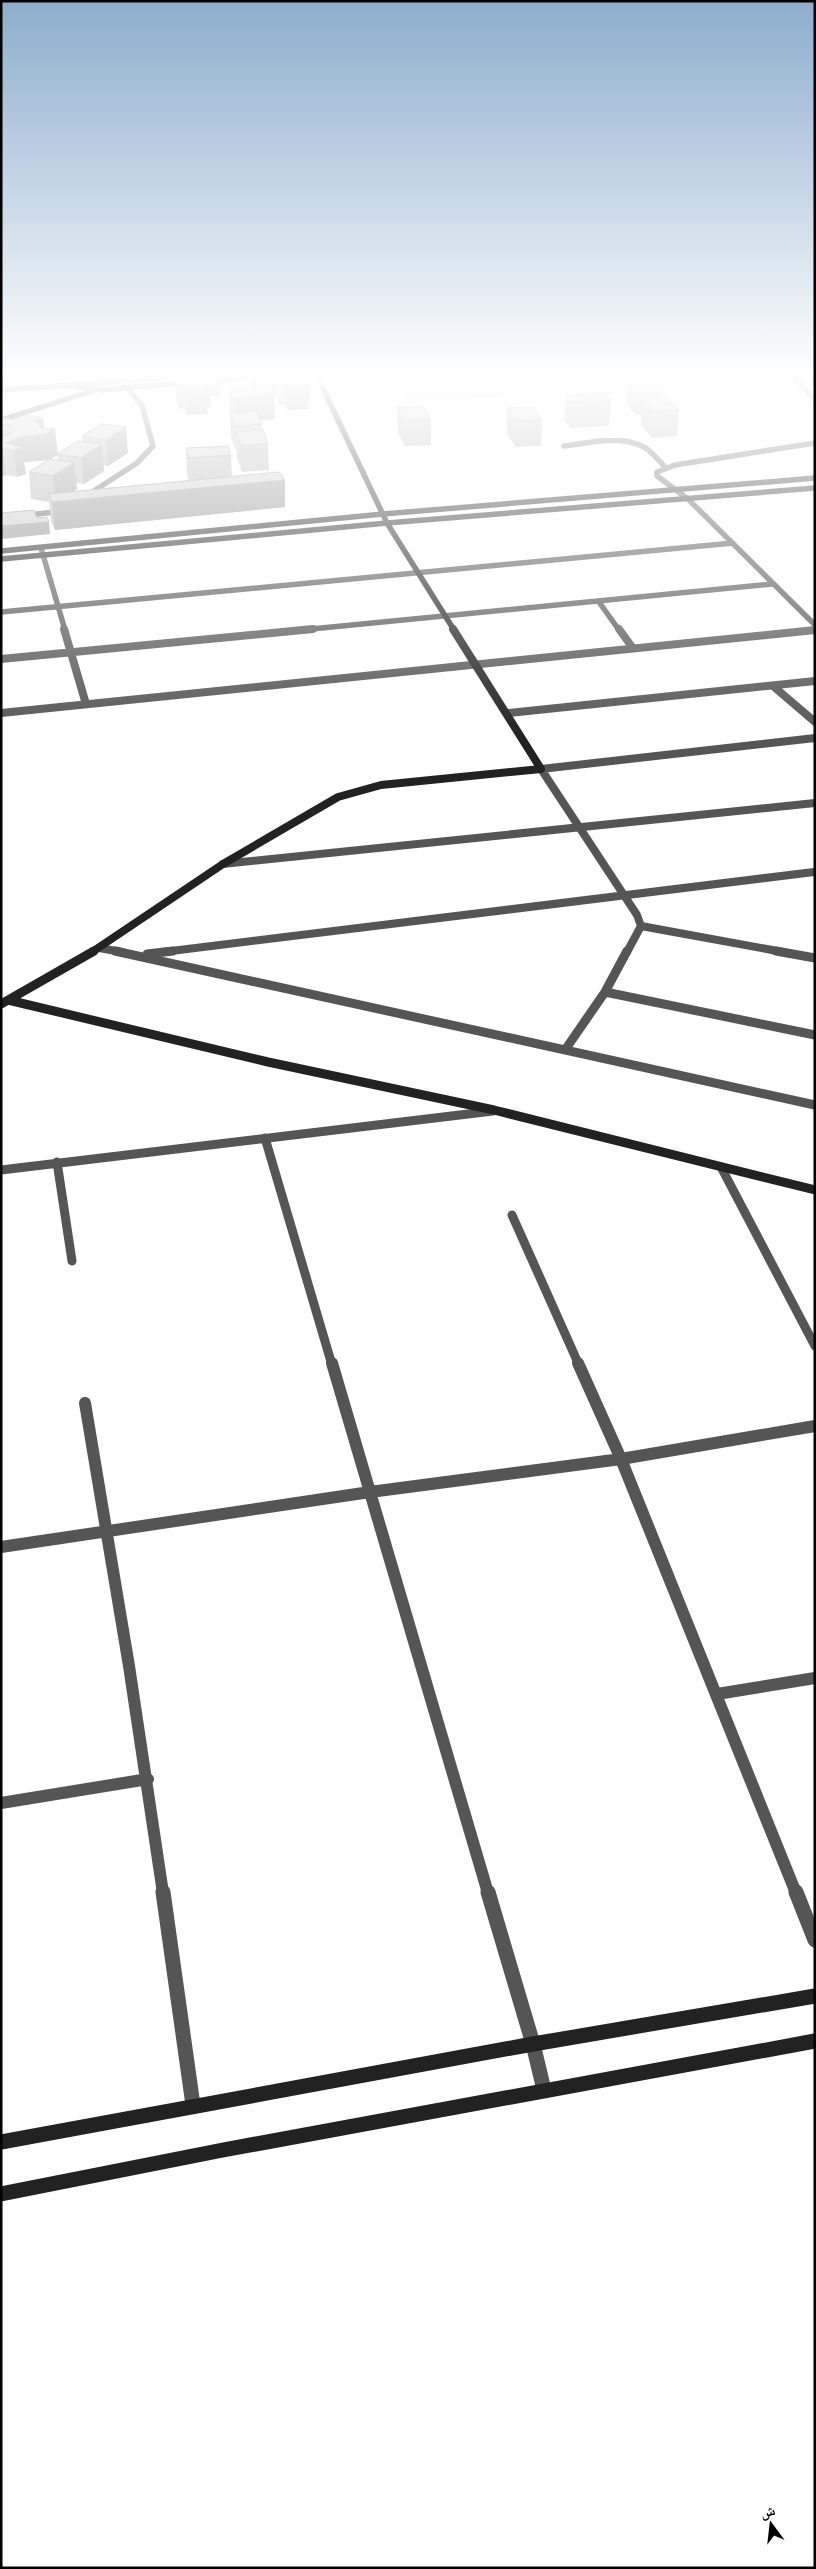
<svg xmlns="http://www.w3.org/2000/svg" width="816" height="2569" font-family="Ubuntu,'Noto Naskh Arabic',sans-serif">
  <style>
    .green { fill: #dcdcdc }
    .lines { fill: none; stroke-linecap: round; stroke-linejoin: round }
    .lane { stroke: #555; stroke-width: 5.5 }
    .street-far4 { stroke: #555; stroke-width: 5.5 }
    .street-far3 { stroke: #555; stroke-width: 8 }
    .street-far2 { stroke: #555; stroke-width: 9 }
    .street-far1 { stroke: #555; stroke-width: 12 }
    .street { stroke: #555; stroke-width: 15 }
    .secondary-far3 { stroke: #222; stroke-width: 5.5 }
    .secondary-far2 { stroke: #222; stroke-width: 8 }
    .secondary-far1 { stroke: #222; stroke-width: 9 }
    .secondary { stroke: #222; stroke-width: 15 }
    .wall { fill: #a9a9a9; fill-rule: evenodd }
    .shaded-wall { fill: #898989 }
    .building { fill: #c4c4c4; stroke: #898989 }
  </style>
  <rect width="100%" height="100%" fill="#fff"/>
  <path class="green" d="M494,382l11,15 -96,6 -9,-15z"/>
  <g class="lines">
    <path class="lane" d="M564,446c23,-3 56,-11 78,0 9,4 16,14 23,21"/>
    <path class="street-far4" d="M793,378l22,21
      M815,443l-140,22 -18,7v4l31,23 127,126
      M86,496l51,-33 16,-17 -11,-41 -21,-24
      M1,518l63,-7
      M41,548l24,82
      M599,602l20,28
      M1,612l732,-69
      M301,630l471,-46"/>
    <path class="street-far3" d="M64,629l22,75
      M619,629l13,18
      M1,659l312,-30
      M773,686l42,36
      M1,713l814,-83
      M509,713l306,-32
      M223,864l592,-61
      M641,926l142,26
      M99,948l23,4
      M163,952l651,-80
      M627,952l14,-26 -4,-11 -96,-146 274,-31"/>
    <path class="street-far2" d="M115,951l700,154
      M776,951l39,7
      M147,954l26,-3
      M605,992l210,43
      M565,1050l40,-58 22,-41
      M265,1138l67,227
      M57,1162l15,99
      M721,1167l94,179
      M1,1170l492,-59
      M512,1215l67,150"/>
    <path class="street-far1" d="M332,1363l156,530
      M578,1363l43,96 175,434
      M85,1403l44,263 34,227
      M1,1547l369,-55 251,-33 194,-33
      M717,1694l98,-16
      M1,1803l147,-24"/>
    <path class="street" d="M163,1892l30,213
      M488,1892l45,152 11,46
      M796,1892l19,48"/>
    <path class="secondary-far3" d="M318,378l69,145 67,107
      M210,381l37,-3
      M68,385l35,5 85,-8
      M1,390l160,-12
      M1,420l94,-30
      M1,551l382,-37 432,-36
      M1,559l386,-36 428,-35"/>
    <path class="secondary-far2" d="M92,952l131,-88 115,-67 43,-12 160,-16 -88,-140"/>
    <path class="secondary-far1" d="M8,1000l260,62 226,48 321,80
      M1,1004l93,-53"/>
    <path class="secondary" d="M1,2142l532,-98 282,-48
      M1,2194l222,-44 592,-109"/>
  </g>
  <path class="wall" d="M175,378h47l1,11h-3v7h-10l1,11h-4l1,7 -21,1 -3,-7 -5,1 -3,-6z
    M251,378h59v24h-2v7l-21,1 -3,-6h-5l-3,-6 -1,-5 -1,1 1,25 -15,1 2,4v6l6,14 1,26 -27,2 -5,-14v-6l-6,-14 -2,-50 24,-1 -2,-4z
    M628,378l35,10 -1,10 17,12 -2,26 -25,2 -11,-13v-10h-5l-10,-12z
    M566,395l45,5 -2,26 -39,2 -6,-8z
    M397,407l34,12v26l-26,1 -7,-13z
    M507,408l35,12 -1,26 -25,1 -9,-13z
    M43,418l1,10 13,26 26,-12 -1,-6 20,-12 26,29 -20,13 -5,-1 1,6 -20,13 -8,-1 1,6 -4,2 116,-10 -2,-6 -1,-27 45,7 1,22 53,3v27l-230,23 -4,-9 -2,-19 -18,-3 -2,-27 19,-12 -22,2 -2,1 2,11 -9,3 -11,-2 -5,2v-58l11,1zM57,455l1,5 -7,-1z"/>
  <path class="shaded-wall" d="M198,378h24l1,11h-3v7h-10l1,11h-4l1,7 -21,1 -2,-25z
    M254,378h4l1,10h-5z
    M262,378h13v15l-1,1 1,25 -39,4 -2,-25 28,-4z
    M304,378h6v24h-2v7l-21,1 -1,-25z
    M182,383l2,25 -5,1 -2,-25z
    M43,418l2,16 10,-5 3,26 -9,5 -23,2 -2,1 2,11 -9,3 -3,-26 -8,-8 27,-22z
    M126,427l2,26 -20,13 -2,-26z
    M102,444l2,27 -20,13 -3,-26z
    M3,448l3,27 -5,2v-28z
    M74,462l3,27 -19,13 227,-22v27l-230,23 -3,-28h4l-3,-26z
    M49,522l1,12 -49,5v-13z"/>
  <path class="building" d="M175,378h32l2,4h-6l3,6 -21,2 -3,-7 -5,1z
    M277,378h27l3,6 -21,1 -3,-6h-5z
    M628,378h25l10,10 -25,2z
    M269,386l5,7 -40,5 -5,-10z
    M604,392l7,8 -40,3 -5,-8z
    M667,398l12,12 -26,2 -11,-13z
    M423,406l8,13 -26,1 -8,-13z
    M533,407l9,13 -26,1 -9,-13z
    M256,411l6,13 -27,2 -5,-13z
    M27,415l16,3 -10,3 8,3 -2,1 2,3 14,1 -9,5 -22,2 -18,7 17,4 -9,4 -11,-3 -2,1v-11l15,-8 -5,-4 2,-1 -12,-1v-5l1,-1 10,2z
    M102,424l24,3 -20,13 -24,-4z
    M263,430l5,14 -27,1 -5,-13z
    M78,441l24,3 -21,14 -24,-4z
    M228,446l3,9 -42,3 -3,-10z
    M50,459l24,3 -21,14 -24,-4z
    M279,472l6,8 -233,22 -4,-8z
    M34,510l3,8 10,-1 2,5 -48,4v-13z"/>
  <linearGradient id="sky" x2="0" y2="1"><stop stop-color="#8cadcc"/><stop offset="0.51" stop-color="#fff"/><stop offset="1" stop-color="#fff" stop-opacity="0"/></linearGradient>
  <rect width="816" height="737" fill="url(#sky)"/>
  <rect width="816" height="2569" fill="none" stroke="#000000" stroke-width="5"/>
  <g transform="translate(771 2524) rotate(345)" stroke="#ffffff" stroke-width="4" paint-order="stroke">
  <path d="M0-4L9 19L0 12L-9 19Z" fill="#000000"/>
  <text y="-8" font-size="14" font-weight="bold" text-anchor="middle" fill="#000000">ش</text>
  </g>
</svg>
